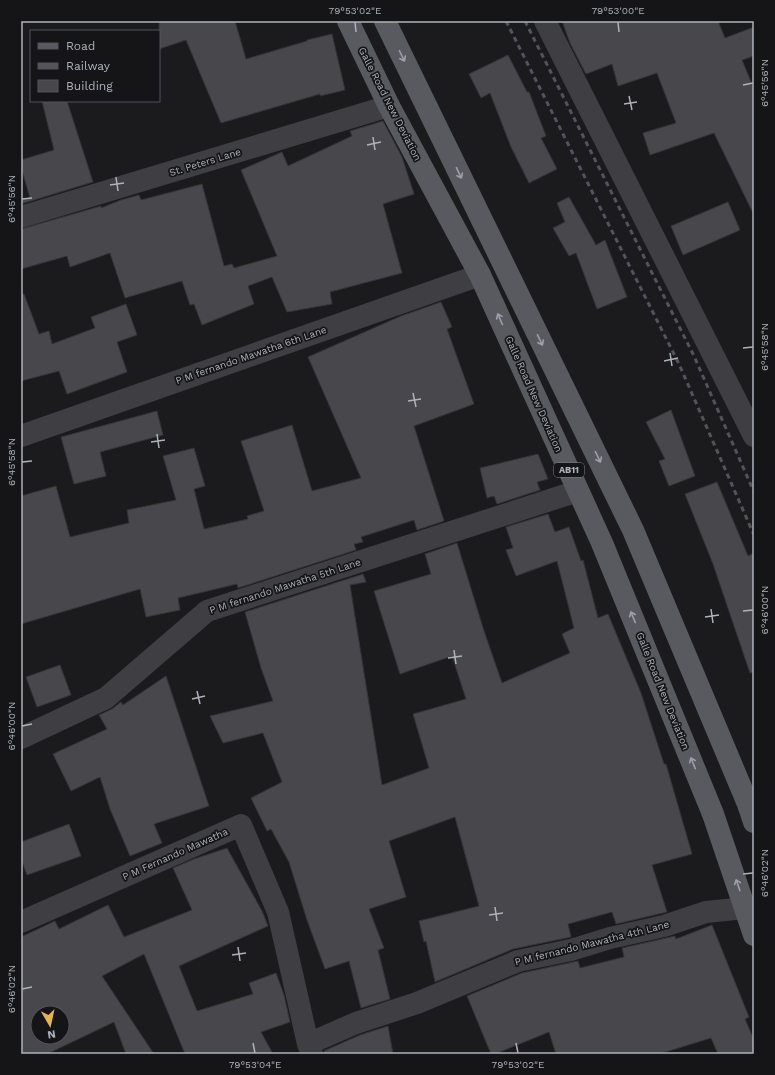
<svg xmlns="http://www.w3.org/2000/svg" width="775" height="1075" font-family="'Work Sans',sans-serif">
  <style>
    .building { fill: #48484c; stroke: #353538; fill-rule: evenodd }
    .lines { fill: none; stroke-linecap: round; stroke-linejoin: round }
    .street { stroke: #3e3e43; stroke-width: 22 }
    .primary { stroke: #585a60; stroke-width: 22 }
    .rail { stroke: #53545a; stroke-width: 3; stroke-dasharray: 5 4; stroke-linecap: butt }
    .oneway { stroke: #9da0a9 }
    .ticks { fill: none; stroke: #aeb2bb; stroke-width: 1.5 }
    .labels { text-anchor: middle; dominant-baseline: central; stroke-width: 3.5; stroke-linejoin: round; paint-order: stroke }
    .shield { fill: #151517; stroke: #80838a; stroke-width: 1 }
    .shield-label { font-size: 9px; font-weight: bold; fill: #aeb2bb }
    .street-label { font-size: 10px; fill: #aeb2bb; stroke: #151517 }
    .neatline { fill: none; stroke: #aeb2bb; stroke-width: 1.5 }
    .ticks-label { font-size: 10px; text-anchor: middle; fill: #aeb2bb }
  </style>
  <rect width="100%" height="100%" fill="#1b1a1c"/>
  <path class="building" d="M159,21h76l11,38 61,-18v-1l25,-6 13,56 -25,6v-2l-99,29 -35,-83 -27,9z
    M562,21h156l7,17 29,-11v29l-12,4 12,29v126l-40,-82 -64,22 -7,-22 33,-10 -19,-50 -39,13 -6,-22 -26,10 -16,-31z
    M508,55l19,37h2l17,44 -5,2 16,31 -28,14 -18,-36 -21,-54 -9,5 -12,-24z
    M42,101h25l26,81 -72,22v-5l9,-1 -9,-31v-7l33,-10z
    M383,121l19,36 12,37 -31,10 19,69 -72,19 2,12 -45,8 -15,-35 -24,9 6,18 -52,21 -8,-21 -4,1 -8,-24 -57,17 -15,-45 -40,14 -3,-11 -46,13v-40l80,-23v2l20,-8 18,-5 2,5 61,-16 22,82 8,-2 2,4 43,-12 -36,-86 41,-18 6,14 64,-30 -2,-5z
    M569,197l27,48 9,-5 22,57 -30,12 -21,-56 -7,3 -16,-28 12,-6 -8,-19z
    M728,202l12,28 -57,25 -12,-29z
    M21,294h3l15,40 10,-3 3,13 43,-16 -4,-11 35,-13 11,31 -20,7 10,30 -60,22 -8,-23 -38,10z
    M441,302l11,25 -5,2 27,75 -60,22 30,95 -27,9 -3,-10 -53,17 2,5 -9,2 2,6 -118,38 -1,-4 -59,14 2,12 -34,7 -6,-28 -119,35v-128l35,-10 14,51 59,-14 -2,-13 49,-10 -13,-44 31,-8 11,38 -11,3 10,40 44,-10 -1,-3 17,-5 -23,-70 51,-16 20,66 49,-13 -53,-121 93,-41z
    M671,410l24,66 -26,10 -10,-25 6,-2 -19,-37z
    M157,411l6,24 -63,17 6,24 -32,8 -13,-47z
    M538,454l10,25 -11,3 3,8 -43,14 -3,-8 -7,2 -7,-30z
    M717,482l31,74 6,-3v119l-4,1 -37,-109 -28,-70z
    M548,514l7,18 14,-5 12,34 2,-1 15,58 10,-4 33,79 23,71h2l26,90 -40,11 15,47 -51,12 -4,-12 -44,12 3,13 -58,12 -78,33 -9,-41 -2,1 -5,-21 60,-15 -24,-89 -66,24 17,56 -37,12 15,39 -6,2 12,49 -29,9 -12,-47 -24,8 -18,-49 -18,-58 -18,-33 -4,2 -16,-33 31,-16 -19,-49 -40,10 -13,-27 63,-15 -12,-33 -16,-56 118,-38 3,8 -16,3 32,200 47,-17 -16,-54 53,-15 -14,-43 -52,18 -26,-83 57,-17 -6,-20 32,-11 27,88 18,52 68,-30 -8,-19 12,-6 -17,-67 -41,15 -10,-26 7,-2 -7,-21z
    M60,665l11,30 -34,12 -11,-30z
    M166,676l43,130 -55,18 8,19 -32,13 -20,-47 -10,-32 -29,14 -18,-37 54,-25 -8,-14 13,-6 9,-7 2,3z
    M69,824l12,32 -54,19 -6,-16v-17z
    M227,848l35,63 6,15 -89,40 18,45 56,-17 -4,-11 27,-10 8,22 6,27 -29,10 12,22h-88l-41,-100 -42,22 52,78h-28l-12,-32 -67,32h-26v-117l34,-16 4,8 49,-24 16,32 68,-27 -19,-42 21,-9zM38,1013h24v24h-24z
    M712,925l37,92 -4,2 9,21v14h-36l-7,-16 -52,16h-103l-7,-22 -54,22h-4l-24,-58 55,-23 56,-12 2,7 44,-11 -2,-9 53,-12 1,3z
    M388,1026l5,28h-69v-3l36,-16z"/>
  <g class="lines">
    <path class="street" d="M545,21l209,415
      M21,217l368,-111
      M21,436l459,-161
      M21,738l85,-40 101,-87 371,-120
      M21,922l220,-97 37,87 30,132 4,10
      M308,1044l48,-21 61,-20 101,-42 53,-11 39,-12 54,-12 42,-14 39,-4"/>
    <path class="primary" d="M348,21l41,85 91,169 122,268 111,271 41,121
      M385,21l248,509 115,274 6,18"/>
    <path class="rail" d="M506,21l173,343 75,171
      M525,21l169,335 60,136"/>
  </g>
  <defs><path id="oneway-shaft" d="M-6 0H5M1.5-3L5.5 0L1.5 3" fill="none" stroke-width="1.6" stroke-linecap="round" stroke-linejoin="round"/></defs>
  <g class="oneway">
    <use href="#oneway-shaft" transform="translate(402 56) rotate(64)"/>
    <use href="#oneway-shaft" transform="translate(459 173) rotate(64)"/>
    <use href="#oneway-shaft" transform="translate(500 319) rotate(-114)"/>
    <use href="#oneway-shaft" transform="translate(540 340) rotate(64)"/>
    <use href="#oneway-shaft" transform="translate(598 457) rotate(64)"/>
    <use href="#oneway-shaft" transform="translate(633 617) rotate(-112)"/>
    <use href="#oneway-shaft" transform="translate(693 763) rotate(-112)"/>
    <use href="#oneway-shaft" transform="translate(738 885) rotate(-109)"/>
  </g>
  <path class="ticks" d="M355,22l1,10M618,22l1,10M743,85l10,-2M629,96l3,14M624,104l13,-2M373,137l2,13M367,145l14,-3M116,177l2,14M110,185l14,-2M22,199l10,-1M743,348l10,-1M670,353l2,13M664,361l14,-3M413,393l3,14M408,401l13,-2M157,434l2,14M151,442l14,-2M22,462l10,-1M711,609l2,14M743,611l10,-1M705,617l14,-2M454,650l2,14M448,658l14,-2M197,691l3,13M192,699l13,-3M22,726l10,-2M743,874l10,-1M495,907l2,14M489,915l14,-2M238,947l2,14M232,955l14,-2M22,989l10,-2M253,1043l2,10M516,1043l2,10"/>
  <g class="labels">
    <rect class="shield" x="554" y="463" width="30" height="14" rx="3"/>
    <g class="shield-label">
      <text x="569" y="470">AB11</text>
    </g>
    <g class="street-label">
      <text transform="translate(390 104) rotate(63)">Galle Road New Deviation</text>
      <text transform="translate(205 162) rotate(-17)">St. Peters Lane</text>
      <text transform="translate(251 355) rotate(-19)">P M fernando Mawatha 6th Lane</text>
      <text transform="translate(534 394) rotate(66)">Galle Road New Deviation</text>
      <text transform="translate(285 586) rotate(-18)">P M fernando Mawatha 5th Lane</text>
      <text transform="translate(663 691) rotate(68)">Galle Road New Deviation</text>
      <text transform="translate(175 854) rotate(-24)">P M Fernando Mawatha</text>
      <text transform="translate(592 943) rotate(-14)">P M fernando Mawatha 4th Lane</text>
    </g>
  </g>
  <rect width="775" height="1075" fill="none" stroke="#151517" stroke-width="44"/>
  <rect x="30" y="30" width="130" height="72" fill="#151517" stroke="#525459"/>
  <rect x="38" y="43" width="20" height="6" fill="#585a60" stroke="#525459"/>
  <text x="66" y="50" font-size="12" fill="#aeb2bb">Road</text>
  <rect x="38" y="63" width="20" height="6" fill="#53545a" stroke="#525459"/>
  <text x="66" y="70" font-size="12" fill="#aeb2bb">Railway</text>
  <rect x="38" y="80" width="20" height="12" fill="#48484c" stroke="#525459"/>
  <text x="66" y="90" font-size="12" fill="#aeb2bb">Building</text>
  <g transform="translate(50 1025) rotate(171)"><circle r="19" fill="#151517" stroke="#525459"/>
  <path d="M0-3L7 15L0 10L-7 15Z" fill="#e3b54c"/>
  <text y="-6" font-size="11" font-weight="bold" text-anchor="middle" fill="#aeb2bb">N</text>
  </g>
  <rect x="22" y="22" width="731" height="1031" class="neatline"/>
  <g class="ticks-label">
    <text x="355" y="14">79°53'02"E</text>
    <text x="618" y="14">79°53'00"E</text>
    <text transform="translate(764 83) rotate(-90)" y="4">6°45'56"N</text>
    <text transform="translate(11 199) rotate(-90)" y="4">6°45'56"N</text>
    <text transform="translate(764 347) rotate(-90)" y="4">6°45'58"N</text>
    <text transform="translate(11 462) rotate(-90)" y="4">6°45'58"N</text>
    <text transform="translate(764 610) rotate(-90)" y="4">6°46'00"N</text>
    <text transform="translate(11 726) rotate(-90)" y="4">6°46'00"N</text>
    <text transform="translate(764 873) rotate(-90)" y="4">6°46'02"N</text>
    <text transform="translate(11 989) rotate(-90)" y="4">6°46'02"N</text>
    <text x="255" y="1068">79°53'04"E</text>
    <text x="518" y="1068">79°53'02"E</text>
  </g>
</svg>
